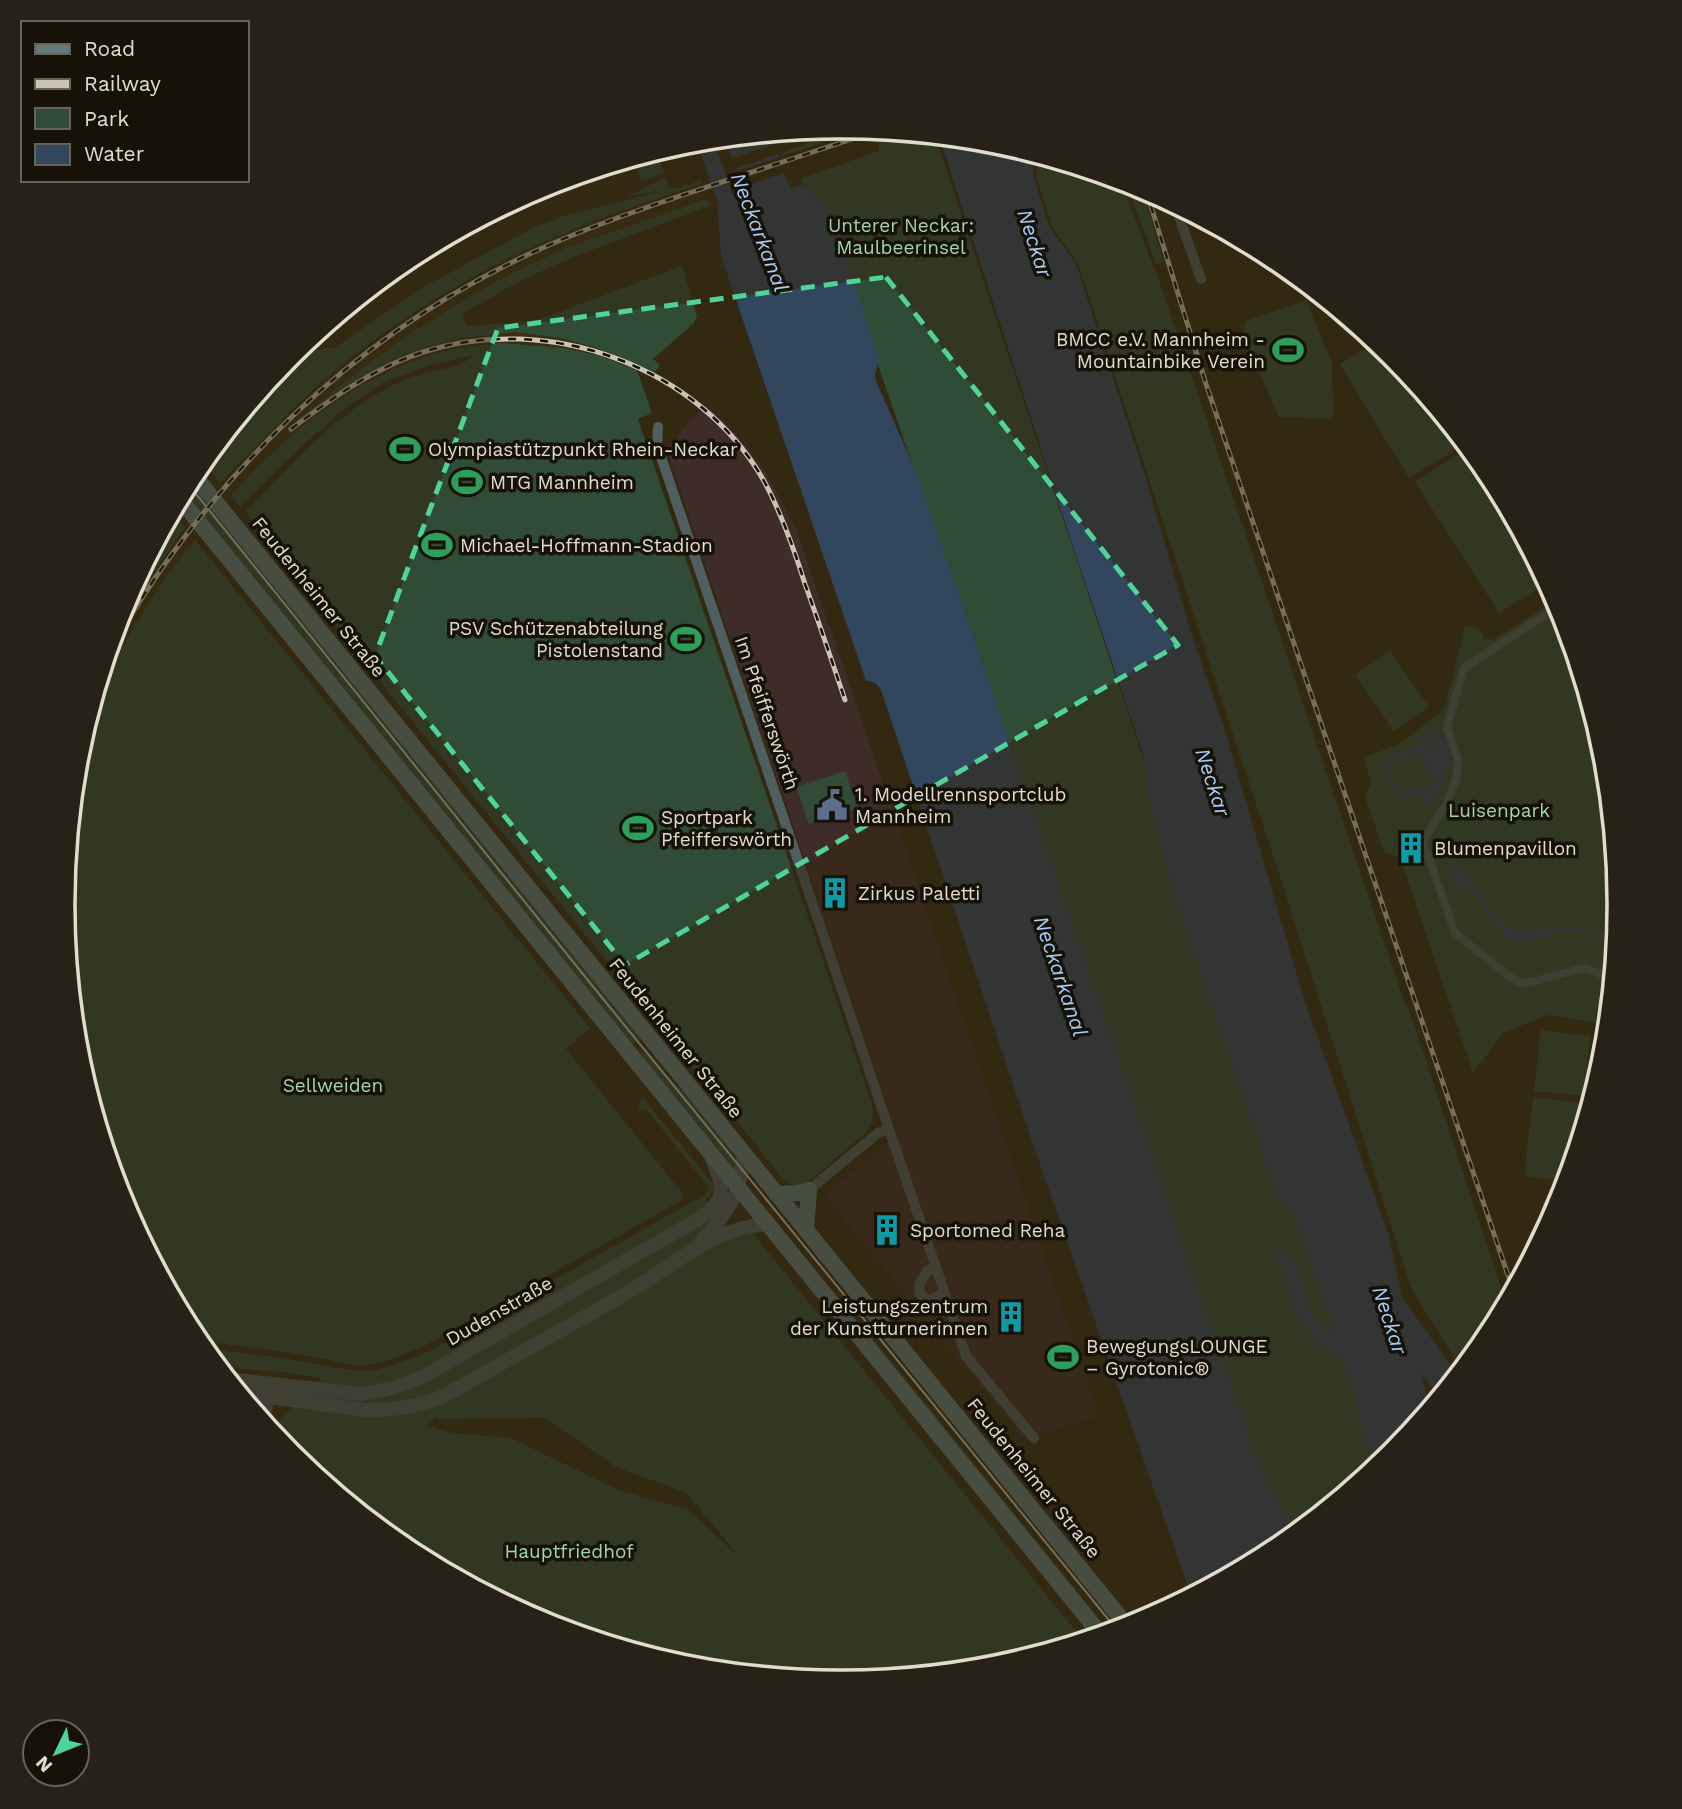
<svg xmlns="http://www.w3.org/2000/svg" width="1682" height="1809" font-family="'Work Sans',sans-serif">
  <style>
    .commercial { fill: #3f2c28 }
    .built { fill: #3b2e0e }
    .green { fill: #304b36; fill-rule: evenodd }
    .water { fill: #32465e; fill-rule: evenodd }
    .pier { fill: #332810 }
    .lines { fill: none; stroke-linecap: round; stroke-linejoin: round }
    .stream { stroke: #32465e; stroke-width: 2.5 }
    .pedestrian { stroke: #4f5e5e; stroke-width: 8 }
    .minor { stroke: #4f5e5e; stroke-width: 10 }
    .tertiary { stroke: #4f5e5e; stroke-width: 14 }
    .secondary { stroke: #637b7c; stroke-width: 16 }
    .tram { stroke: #cbc4b4; stroke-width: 2 }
    .rail-casing { stroke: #cbc4b4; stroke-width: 5 }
    .rail { stroke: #161208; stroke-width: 2.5; stroke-dasharray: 8; stroke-linecap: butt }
    .marked { fill: none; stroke: #4fd399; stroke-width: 5; stroke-dasharray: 14 9; stroke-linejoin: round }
    .labels { text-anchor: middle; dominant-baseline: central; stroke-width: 7; stroke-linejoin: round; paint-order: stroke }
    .park-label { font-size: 19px; fill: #a1d5ad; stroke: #161208 }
    .poi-label { font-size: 19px; fill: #e2dccd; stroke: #161208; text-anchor: start }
    .street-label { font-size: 19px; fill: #e2dccd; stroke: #161208 }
    .water-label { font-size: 21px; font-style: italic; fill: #a6ccfb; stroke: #161208 }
    .rim { fill: none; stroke: #e2dccd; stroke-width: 3.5 }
  </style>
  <rect width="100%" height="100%" fill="#332810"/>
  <path class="commercial" d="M705,404l30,28 30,39 31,57 303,888 -74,24 -200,-244 72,-63 -231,-684z"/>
  <path class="built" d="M702,185l4,14 -30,11 -67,23 -98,41 -37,20 -61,38 -43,30 -34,27 -22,20 52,-34 27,-16 30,-11 41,-10 50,-6 47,6 39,11 55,23 -1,7 -17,-9 -39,-15 -35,-7 -60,-5 -36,4 -41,9 -45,18 -47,30 -58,44 -45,48 -11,-13 55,-57 68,-62 90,-63 85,-47 52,-24 72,-27z
    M181,533l10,12 -23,29 -34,53 -40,74 17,-57 27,-48z"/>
  <path class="green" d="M841,127l24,2 -83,27 -1,-3 23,-8 19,-17z
    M879,130l56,6 444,1328 -83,68 -34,-52 -436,-1266 -26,-35 79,-28z
    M657,151l7,22 -23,9 -8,-24z
    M1037,155l83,25 45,117 237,698 12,29 92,279 -18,34 -27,32 -50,-81 -138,-433 -195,-591 -25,-36 -16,-50z
    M665,177l4,11h11l6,-6 2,3 13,-5 1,4c-44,14 -87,28 -130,46 -82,33 -161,79 -229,134 -44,36 -83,78 -123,119l-17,-22 88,-107 17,-13 8,9 20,-3 81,-56 80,-44 43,-22 27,-10 94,-24 -32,5z
    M1126,182l15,5 23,75 -8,2z
    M706,199l6,6 -141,53 -49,22 -60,34 5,12 68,-5 147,-55 15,50 -3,7 -41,36 7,6 -5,7 -55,-23 -39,-11 -47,-6 -50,6 -41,10 -30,11 -27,16 -62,41 32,-27 34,-27 43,-30 61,-38 37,-20 55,-26z
    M1306,301l26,61 1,57 -54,-2 -35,-79 -1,-8 3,-9z
    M1376,342l15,13 74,89 -56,34 -69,-114z
    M503,343l60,5 35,7 39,15 15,43 -14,6 234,685 1,14 -5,13 -62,53c-9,3 -15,2 -22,-4l-509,-628 2,-2 -31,-38c42,-44 85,-94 140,-123 9,-5 19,-10 29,-13 19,-7 45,-7 59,-21l-43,10 -46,17 -45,30 -52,47 -48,48 -9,-11c52,-60 118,-113 193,-139 25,-9 53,-11 79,-14z
    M1468,448l20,25 59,110 -48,30 -84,-131z
    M190,480l452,558 -13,8 -447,-551z
    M173,512l12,15 -47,69 -27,48 11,-38z
    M195,540l395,488 -24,21 118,146 -2,5 -253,143c-20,9 -40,19 -61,22 -18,2 -40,-6 -58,-9 -38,-6 -75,-11 -112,-15l-76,-139 -44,-146 -15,-152 15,-152 16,-51 40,-74 34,-53z
    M1556,600l4,7 44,146 15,152 -12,120 -59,-10 -45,18 -30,40 -73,-216 -16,-5 -19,-55 6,-14 -8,-26 35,-12 46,-35 21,-84 13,3 7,10 7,1z
    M1390,651l39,56 -35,24 -39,-56z
    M845,771l13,37 -49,16 -13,-37z
    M1541,1030l49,6 -6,60 -50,-5z
    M643,1050l4,1c11,12 21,26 32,37 22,23 61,54 57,88l-97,-118v-5z
    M1533,1097l57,7 -24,77 -42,-5z
    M643,1098l70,86v7l-8,10 30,36 15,-7 333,410 -91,28 -151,14 -152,-15 -146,-44 -135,-72 -103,-85 2,-17 -9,-1 -2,11 -19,-22 4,-19 22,-22 -28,-3 31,1 15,-16 -39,-6 -63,-5 -15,-19 85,11 67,12 22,-1 48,-17 278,-158 5,-7 -63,-79 -6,3c-3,-6 -2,-9 3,-14zM437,1416v3l108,-1 71,49 71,26 54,66 -52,-49 -71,-20 -107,-52 -59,-5 -19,-6h-6l-1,-1z
    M863,1326l247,306 -4,1 -248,-306z"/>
  <path class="water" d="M771,133l19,56 13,-5 31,34 45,142 -4,14 1,7 41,93 344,998 35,60 -23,20 -82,43 -161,-459 -149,-446c-4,-6 -7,-9 -15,-9l-145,-425 -4,-56 -21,-59 17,-2 19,54 8,14 7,-4 -22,-65z
    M939,136l54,6 40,12v22l16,50 27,38 70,215 45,153 35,102 79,268 83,231 14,64 55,77 -18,22 -19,-24 7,24 6,8 -42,51 -16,13 -17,-49 -1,-16 -13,-40 -4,-6 -9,-7 -9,-3 -6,-6 -15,-19 -29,-75 1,-3c41,20 24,73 58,89l2,-4 -39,-115 -16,-17 -97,-281 -29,-101 -9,-62 -67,-197z
    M1436,731c27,15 5,52 -1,71l-6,4 -5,-2 -5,-11 -19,6c-10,-9 -20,-27 -14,-40 11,-9 21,-4 34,-15l9,3h9l1,-2 -2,-4 -10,-5 -3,4 -8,1c3,-9 13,-9 20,-10zM1417,753l5,9 8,4 -2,8 8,4 -3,10 -9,-3 -2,5 -13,-5 -2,6 -6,2 -4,-9 -9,-10 2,-9 6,-6 7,1z
    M1460,865l32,47 19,17 14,1 50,-4 40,15v6c-12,-5 -24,-13 -36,-16 -30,-6 -45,24 -76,3l-31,-42 -18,-7c-4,-6 -6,-12 -1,-19z"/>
  <path class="pier" d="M778,143l3,10 -49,17 -3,-11z
    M783,156l5,16 -50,16 -5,-16z"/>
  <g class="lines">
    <path class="stream" d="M1424,740l4,1
      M1426,745l3,-2
      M1432,748l-1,-8h3"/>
    <path class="pedestrian" d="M1559,606l-95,62 -17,59 11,33 -2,19 -10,26 -23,36 32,92 55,44 8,5 9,1 57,-15 28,10"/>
    <path class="minor" d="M1175,205l26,74
      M658,427l-1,18 309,911 68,82
      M809,1190l69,-57 10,-4
      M935,1268l-8,3 -8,14 1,9 8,6 7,-2 8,-6
      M255,1411l1,-16 3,-4
      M264,1422l6,-25 -2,-5"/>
    <path class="tertiary" d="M699,1245c27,-33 43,-47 44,-93
      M229,1379l132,15c23,-3 42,-8 63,-18l273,-156c31,-22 27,-29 15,-62
      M240,1393l125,17c30,1 52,-4 79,-14 63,-36 128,-71 191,-108 41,-25 83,-62 133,-64"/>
    <path class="secondary" d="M193,474l935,1153
      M180,499l921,1136
      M776,1194l23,-1 10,-3 -3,40"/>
    <path class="tram" d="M188,484l407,505 522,641"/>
    <defs>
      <path id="rail" d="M1146,190l60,194 307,906
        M291,429c41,-31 83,-61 132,-77 125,-40 276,14 341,129 18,33 30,68 41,103 14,39 27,77 40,116
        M108,653c102,-177 245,-319 432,-404 47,-21 95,-38 143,-54 65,-22 131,-43 196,-65
        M99,683l20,-37"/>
    </defs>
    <use href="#rail" class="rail-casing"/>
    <use href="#rail" class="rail"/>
  </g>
  <path d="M0 0H1682V1809H0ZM886,277l292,368 -553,320 -250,-309 123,-328z" fill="#332810" fill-opacity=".55" fill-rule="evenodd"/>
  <path class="marked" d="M886,277l292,368 -553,320 -250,-309 123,-328z"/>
  <defs>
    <symbol id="stadium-bare" viewBox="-9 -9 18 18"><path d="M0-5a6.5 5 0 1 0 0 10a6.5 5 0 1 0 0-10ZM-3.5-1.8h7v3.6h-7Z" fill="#2e9e5b" stroke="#161208" stroke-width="2.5" paint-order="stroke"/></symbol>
    <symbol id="civic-bare" viewBox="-9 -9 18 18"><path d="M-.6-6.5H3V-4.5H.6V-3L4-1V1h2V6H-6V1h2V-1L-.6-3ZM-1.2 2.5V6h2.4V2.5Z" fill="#5c6f8a" stroke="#161208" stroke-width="2.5" paint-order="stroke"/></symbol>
    <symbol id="building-bare" viewBox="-9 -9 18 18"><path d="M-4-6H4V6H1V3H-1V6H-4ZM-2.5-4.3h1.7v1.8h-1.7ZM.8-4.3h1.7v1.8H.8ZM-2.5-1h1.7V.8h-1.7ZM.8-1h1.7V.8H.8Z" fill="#0f9aa8" stroke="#161208" stroke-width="2.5" paint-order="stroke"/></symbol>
  </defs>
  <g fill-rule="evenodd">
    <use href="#stadium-bare" x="1266" y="328" width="44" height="44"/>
    <use href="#stadium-bare" x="383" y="427" width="44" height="44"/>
    <use href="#stadium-bare" x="445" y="460" width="44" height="44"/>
    <use href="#stadium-bare" x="415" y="523" width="44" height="44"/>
    <use href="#stadium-bare" x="664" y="617" width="44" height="44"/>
    <use href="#civic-bare" x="810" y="783" width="44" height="44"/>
    <use href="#stadium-bare" x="616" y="806" width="44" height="44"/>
    <use href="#building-bare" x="1389" y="826" width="44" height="44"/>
    <use href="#building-bare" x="813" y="871" width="44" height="44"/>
    <use href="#building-bare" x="865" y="1208" width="44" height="44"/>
    <use href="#building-bare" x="989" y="1295" width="44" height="44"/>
    <use href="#stadium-bare" x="1041" y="1335" width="44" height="44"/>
  </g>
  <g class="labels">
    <g class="park-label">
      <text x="901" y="225">Unterer Neckar:<tspan x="901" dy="22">Maulbeerinsel</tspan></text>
      <text x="1499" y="810">Luisenpark</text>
      <text x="333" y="1085">Sellweiden</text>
      <text x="569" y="1551">Hauptfriedhof</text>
    </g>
    <g class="poi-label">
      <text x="1265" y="339" text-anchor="end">BMCC e.V. Mannheim -<tspan x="1265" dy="22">Mountainbike Verein</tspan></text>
      <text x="428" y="449">Olympiastützpunkt Rhein-Neckar</text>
      <text x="490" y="482">MTG Mannheim</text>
      <text x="460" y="545">Michael-Hoffmann-Stadion</text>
      <text x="663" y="628" text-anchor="end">PSV Schützenabteilung<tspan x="663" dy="22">Pistolenstand</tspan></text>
      <text x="855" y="794">1. Modellrennsportclub<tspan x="855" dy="22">Mannheim</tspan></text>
      <text x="661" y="817">Sportpark<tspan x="661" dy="22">Pfeifferswörth</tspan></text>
      <text x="1434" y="848">Blumenpavillon</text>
      <text x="858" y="893">Zirkus Paletti</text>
      <text x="910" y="1230">Sportomed Reha</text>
      <text x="988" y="1306" text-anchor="end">Leistungszentrum<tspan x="988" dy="22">der Kunstturnerinnen</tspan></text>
      <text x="1086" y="1346">BewegungsLOUNGE<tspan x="1086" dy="22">– Gyrotonic®</tspan></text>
    </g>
    <g class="street-label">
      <text transform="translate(319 597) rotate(51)">Feudenheimer Straße</text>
      <text transform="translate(767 713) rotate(71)">Im Pfeifferswörth</text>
      <text transform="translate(676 1038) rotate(51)">Feudenheimer Straße</text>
      <text transform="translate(499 1311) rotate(-30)">Dudenstraße</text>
      <text transform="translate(1034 1478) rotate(51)">Feudenheimer Straße</text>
    </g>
    <g class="water-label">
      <text transform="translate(760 232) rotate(69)">Neckarkanal</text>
      <text transform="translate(1035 243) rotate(72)">Neckar</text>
      <text transform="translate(1213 782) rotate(72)">Neckar</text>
      <text transform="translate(1061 976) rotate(71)">Neckarkanal</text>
      <text transform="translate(1390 1320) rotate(72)">Neckar</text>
    </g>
  </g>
  <path d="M0 0H1682V1809H0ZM840 139H842A765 765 0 0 1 1607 904V905A765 765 0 0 1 842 1670H840A765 765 0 0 1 75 905V904A765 765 0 0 1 840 139Z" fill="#262218" fill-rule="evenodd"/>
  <path class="rim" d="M840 139H842A765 765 0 0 1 1607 904V905A765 765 0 0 1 842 1670H840A765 765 0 0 1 75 905V904A765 765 0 0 1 840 139Z"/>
  <rect x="21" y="21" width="228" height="161" fill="#161208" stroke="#686357" stroke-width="2"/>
  <rect x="35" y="44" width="35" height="10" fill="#637b7c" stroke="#686357" stroke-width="2"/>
  <text x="84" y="56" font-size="21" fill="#e2dccd">Road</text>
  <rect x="35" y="79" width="35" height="10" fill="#cbc4b4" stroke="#686357" stroke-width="2"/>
  <text x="84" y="91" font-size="21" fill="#e2dccd">Railway</text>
  <rect x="35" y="108" width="35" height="21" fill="#304b36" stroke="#686357" stroke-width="2"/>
  <text x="84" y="126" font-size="21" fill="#e2dccd">Park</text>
  <rect x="35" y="144" width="35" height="21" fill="#32465e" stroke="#686357" stroke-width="2"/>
  <text x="84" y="161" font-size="21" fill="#e2dccd">Water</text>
  <g transform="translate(56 1753) rotate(227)"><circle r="33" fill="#161208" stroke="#686357" stroke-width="2"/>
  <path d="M0-5L12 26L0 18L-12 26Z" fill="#4fd399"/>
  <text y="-10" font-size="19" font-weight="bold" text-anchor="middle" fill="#e2dccd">N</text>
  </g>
</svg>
